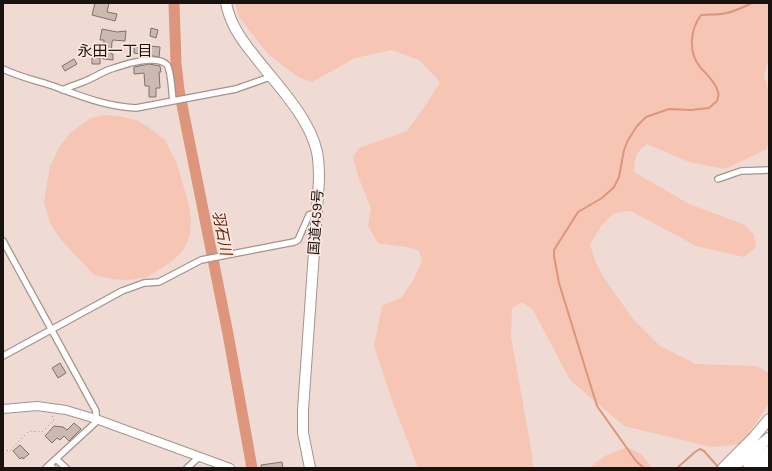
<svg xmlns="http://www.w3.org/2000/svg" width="772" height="471" font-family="Karla,'Noto Sans JP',sans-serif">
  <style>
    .green { fill: #f6c5b3 }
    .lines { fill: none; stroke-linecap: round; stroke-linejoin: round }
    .stream { stroke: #dd957b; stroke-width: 2 }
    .river { stroke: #dd957b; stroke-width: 11 }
    .building { fill: #ccb9b2; stroke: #82706a }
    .lane-casing { stroke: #a6938d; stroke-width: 4.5 }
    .street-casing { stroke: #a6938d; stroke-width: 8 }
    .secondary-casing { stroke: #a6938d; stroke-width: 10 }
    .highway-casing { stroke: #a6938d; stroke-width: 12 }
    .path { stroke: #9c8d88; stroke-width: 1; stroke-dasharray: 1 3; stroke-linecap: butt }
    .lane { stroke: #fff; stroke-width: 2.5 }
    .street { stroke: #fff; stroke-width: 5.5 }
    .secondary { stroke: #fff; stroke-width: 8 }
    .highway { stroke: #fff; stroke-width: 10 }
    .labels { text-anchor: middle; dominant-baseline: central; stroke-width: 3.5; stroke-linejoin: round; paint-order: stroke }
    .street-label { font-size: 14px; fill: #191310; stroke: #fde8e1 }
    .neighbourhood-label { font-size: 15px; fill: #191310; stroke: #fde8e1 }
    .water-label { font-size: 15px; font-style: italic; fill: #642408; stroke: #fde8e1 }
  </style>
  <rect width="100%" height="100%" fill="#efdbd4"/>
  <path class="green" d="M235,3h534v55l-5,17 5,18v41l-2,15 -42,20 -36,-7 -42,-18c-12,9 -12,14 -13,28l55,32 56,21 9,10 2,12 -12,10 -48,-11 -65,-35 -17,2 -13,13 -11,19 6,18 8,15 29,41 27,27 36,18 60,2 13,7v30l-27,41 -31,3 -87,-21 -54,-46 -37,-70 -11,-8 -10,6 -1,29 21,117 1,14h-115l-24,-62 -20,-60 8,-40 20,-9 12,-18 8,-18 -3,-10c-13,-6 -27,-5 -41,-8l-10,-17 3,-18 -13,-32 -5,-19 6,-9 48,-17 18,-25 15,-24 -21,-22 -27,-10 -37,8 -43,24 -14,-5 -30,-23 -29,-37z
    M103,115l15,1 18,4 11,6 18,14 12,24 12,41 2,16 -1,13 -4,11 -5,8 -10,9 -25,16 -20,2 -14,-1 -18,-4 -33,-35 -11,-17 -6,-21 6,-36 10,-20 10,-13 21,-15z
    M627,447l14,7 11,14h-63l16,-12z"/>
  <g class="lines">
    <path class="stream" d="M644,468l-8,-7 -39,-55 -38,-123 -5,-27v-6l24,-38 24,-14 12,-11 5,-10 5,-27 4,-10 9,-14 9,-9 23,-8 22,1 18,-2 8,-7c1,-3 2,-7 1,-9 -2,-10 -12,-18 -18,-25 -12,-15 -10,-37 1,-52 7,-1 13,0 20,-1 11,-1 21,-6 31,-11
      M677,468l18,-16 5,-3 4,2 15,17"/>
    <path class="river" d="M174,3l2,60 3,27 49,244 24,134"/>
  </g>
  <path class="building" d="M95,3h14l-2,9 10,2 -2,7 -23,-6z
    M151,28l7,2 -2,8 -6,-2z
    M102,29l15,3 9,-1 -1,10 -12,-1 -1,2 -1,12h2v6l-10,-1 1,-19h-4z
    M150,46l10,1 -1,10 -25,-4v-6l16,2z
    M92,57l8,1v6h-8z
    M74,59l3,5 -12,7 -3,-5z
    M149,64l11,2 1,6h-2l1,16h-4v9h-7v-11h-4l-1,-13 -10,1v-7z
    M60,363l6,10 -8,5 -6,-10z
    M74,423l7,6 -12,12 -5,-5 -4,4 -3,-2 -5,5 -7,-7 9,-10 9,1 4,3z
    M20,445l9,9 -6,5 -1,-2 -2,2 -7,-8z
    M282,462l1,6h-22v-3z"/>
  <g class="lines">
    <defs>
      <path id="lane" d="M51,464l4,4"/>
      <path id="street" d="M3,69c14,7 31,11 47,16 28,10 56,22 86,23l100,-19 34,-12
        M63,90c7,-4 13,-5 20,-8 11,-4 20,-11 31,-14 11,-4 44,-14 53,-3 4,5 5,28 6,36
        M718,179l23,-8 28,-1
        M3,241l93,170v8l-1,4 -49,45
        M3,356l119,-65 22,-8 15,-1 42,-22 93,-18 4,-2 11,-25 8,-2
        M56,459l10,9
        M187,468l12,-11"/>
      <path id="secondary" d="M3,409l34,-3 29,4 30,9 134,49"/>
      <path id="highway" d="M226,3c4,20 14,35 27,51 22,29 56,62 64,98 2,9 2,19 2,28l-16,230v23l7,35
        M723,468l31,-31 15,-18
        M732,468l37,-30
        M748,468l21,-17
        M761,468l8,-6"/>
    </defs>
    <use href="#lane" class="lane-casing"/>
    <use href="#street" class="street-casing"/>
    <use href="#secondary" class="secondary-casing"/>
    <use href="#highway" class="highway-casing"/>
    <path class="path" d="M3,450l7,1 19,-20 13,1 12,-12 -2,-5"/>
    <use href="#lane" class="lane"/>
    <use href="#street" class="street"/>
    <use href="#secondary" class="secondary"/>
    <use href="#highway" class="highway"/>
  </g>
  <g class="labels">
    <g class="street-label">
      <text transform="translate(316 222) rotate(-86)">国道459号</text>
    </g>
    <g class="neighbourhood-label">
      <text x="115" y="51">永田一丁目</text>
    </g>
    <g class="water-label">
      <text transform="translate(222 233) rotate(79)">羽石川</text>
    </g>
  </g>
  <rect width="772" height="471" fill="none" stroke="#191310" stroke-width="8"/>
</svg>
